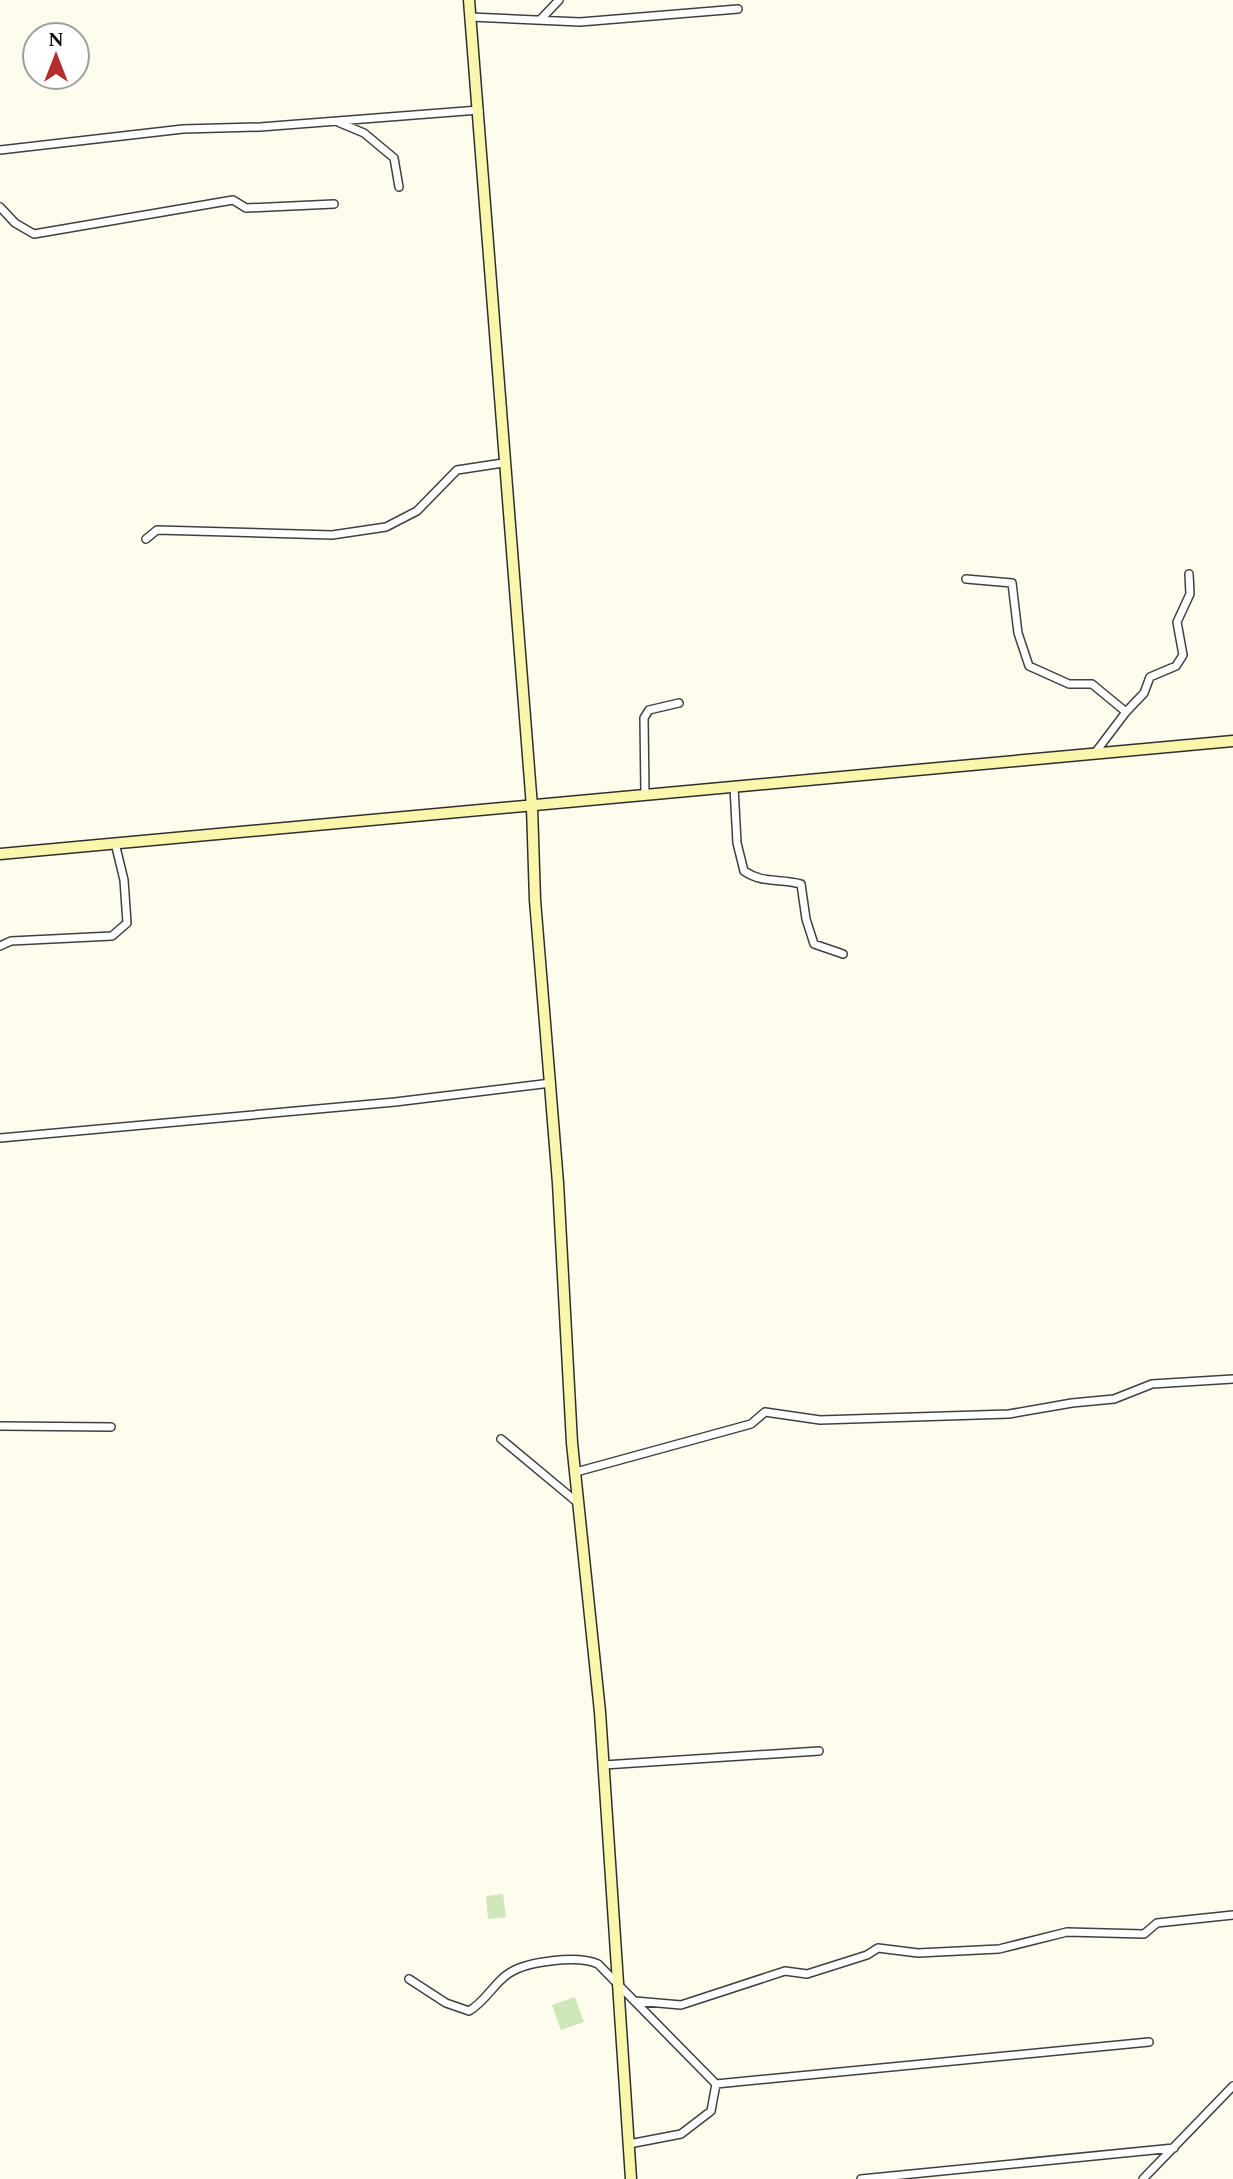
<svg xmlns="http://www.w3.org/2000/svg" width="1233" height="2179" font-family="Spectral,serif">
  <style>
    .green { fill: #cee6b9 }
    .lines { fill: none; stroke-linecap: round; stroke-linejoin: round }
    .street-casing { stroke: #404040; stroke-width: 10 }
    .secondary-casing { stroke: #2f2f2f; stroke-width: 13 }
    .street { stroke: #fff; stroke-width: 7 }
    .secondary { stroke: #faf6ac; stroke-width: 10 }
  </style>
  <rect width="100%" height="100%" fill="#fefced"/>
  <path class="green" d="M503,1894l3,23 -18,2 -2,-23z
    M575,1997l9,25 -23,8 -9,-25z"/>
  <g class="lines">
    <defs>
      <path id="street" d="M470,17l110,5 158,-13
        M541,19l18,-19
        M340,123l24,10 30,25 5,29
        M0,150l183,-21 77,-2 219,-17
        M0,207l15,16 19,11 199,-34 13,8 88,-4
        M146,539l11,-9 175,5 54,-8 31,-16 40,-41 46,-7
        M966,579l46,4 6,50 11,33 40,18h23l34,28 -31,41
        M1126,712l18,-19 6,-16 26,-11 7,-11 -6,-33 13,-28 -1,-20
        M734,787l3,56 7,28c19,13 36,7 57,13l5,35 8,25 29,10
        M645,794l-1,-76 5,-8 30,-7
        M0,946l11,-5 101,-5 15,-13 -3,-43 -9,-37
        M0,1138l395,-36 156,-19
        M0,1426l111,1
        M501,1439l77,64
        M576,1472l175,-48 14,-12 55,8 189,-6 63,-11 42,-4 38,-15 81,-5
        M604,1765l215,-14
        M409,1979l37,24 23,8c17,-10 25,-28 39,-37 18,-13 70,-19 90,-10l118,120 -5,27 -30,23 -52,10
        M635,2001l46,4 104,-34 22,3 60,-19 11,-7 40,5 81,-4 68,-17 77,2 13,-11 76,-8
        M716,2084l433,-42
        M861,2179l313,-31
        M1143,2179l90,-93"/>
      <path id="secondary" d="M469,0l63,807 3,93 23,283 14,260 28,269 31,467
        M0,854l1233,-113"/>
    </defs>
    <use href="#street" class="street-casing"/>
    <use href="#secondary" class="secondary-casing"/>
    <use href="#street" class="street"/>
    <use href="#secondary" class="secondary"/>
  </g>
  <g transform="translate(56 56)"><circle r="33" fill="#ffffff" stroke="#9e9e9e" stroke-width="2"/>
  <path d="M0-5L12 26L0 18L-12 26Z" fill="#b52e2d"/>
  <text y="-10" font-size="19" font-weight="bold" text-anchor="middle" fill="#0d0d0d">N</text>
  </g>
</svg>
